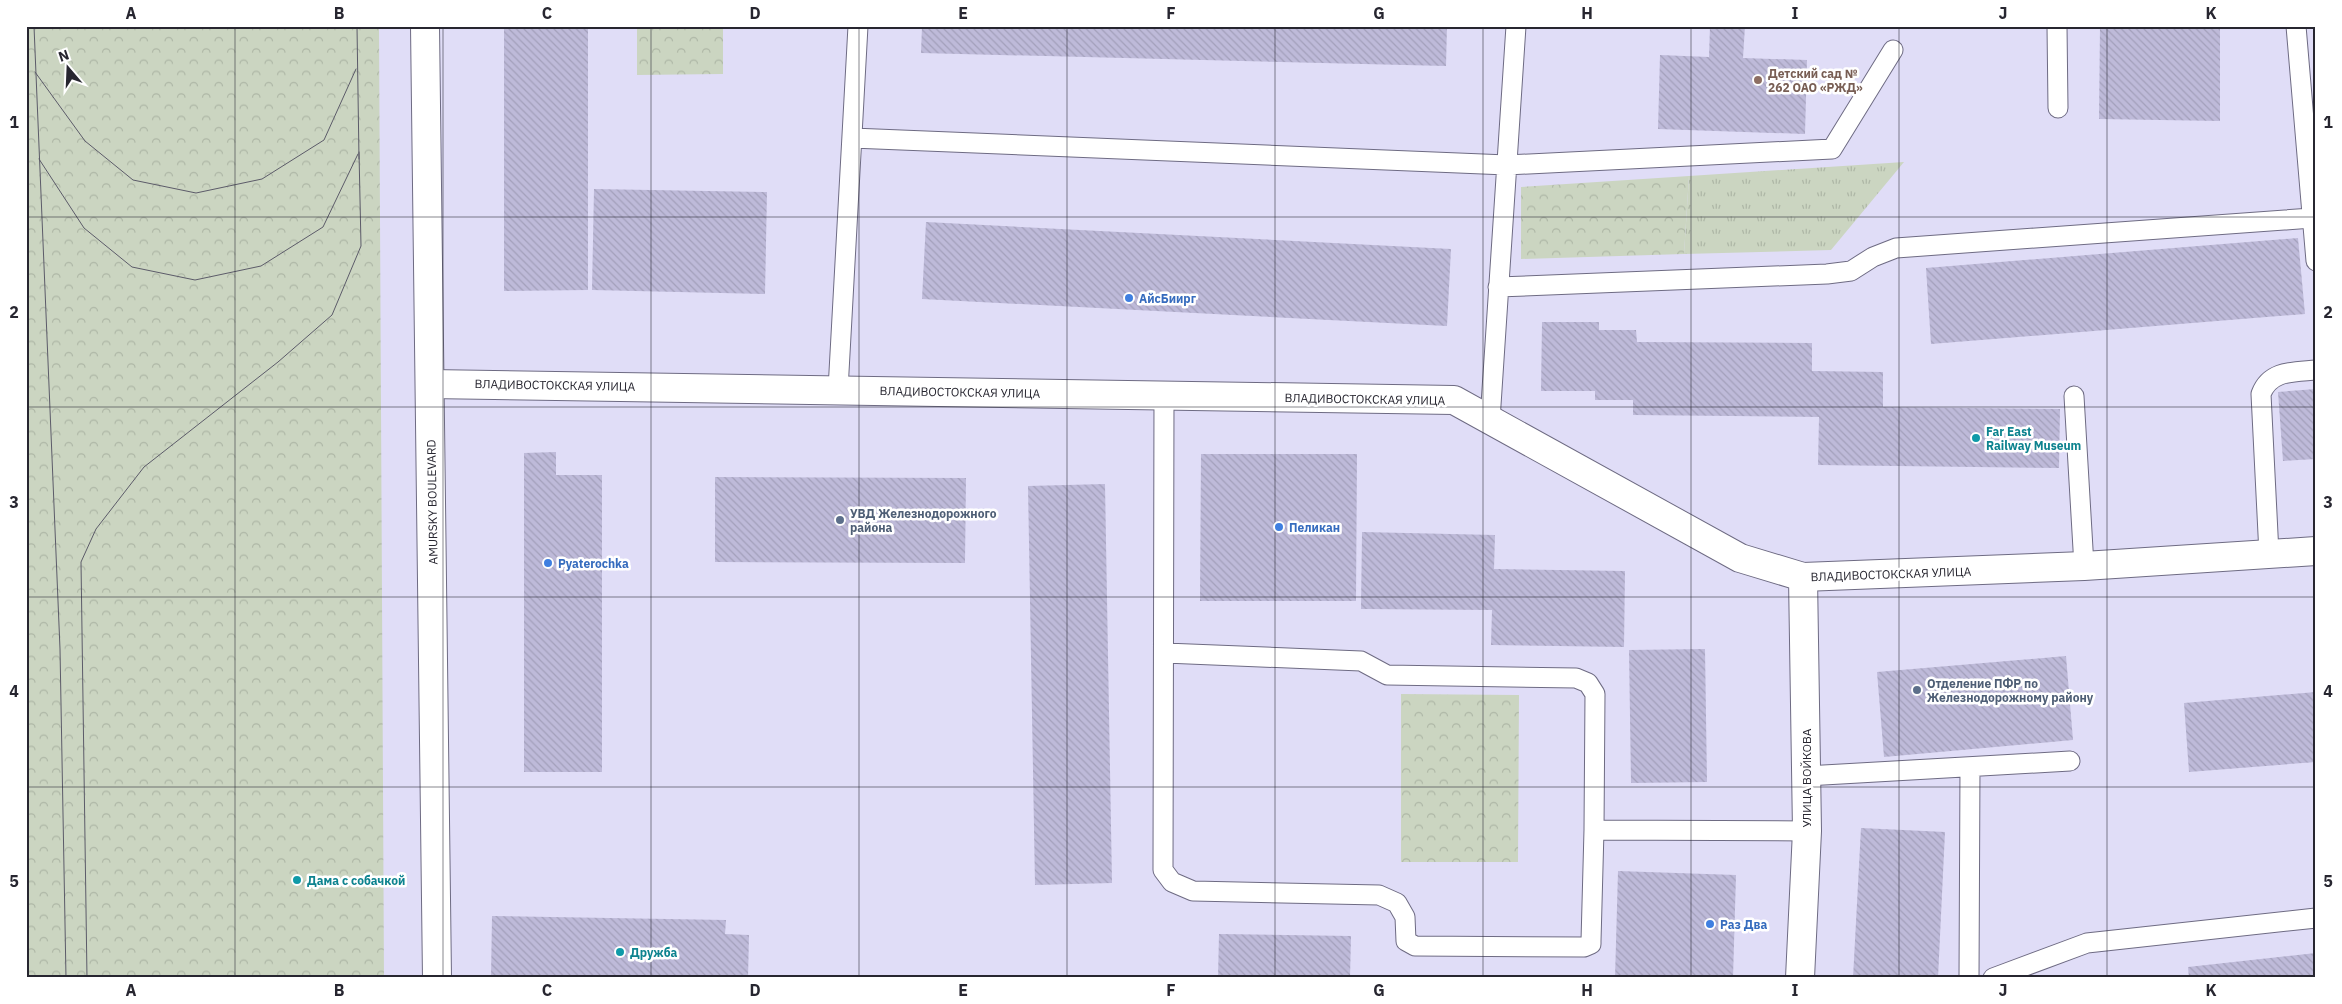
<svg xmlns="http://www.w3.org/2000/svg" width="2342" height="1004" font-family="'IBM Plex Sans',sans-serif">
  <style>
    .grass { fill: url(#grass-tufts) }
    .park { fill: url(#park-crowns) }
    .building { fill: url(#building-back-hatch) }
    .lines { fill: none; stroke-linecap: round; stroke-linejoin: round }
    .service-casing { stroke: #6e6b83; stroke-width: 21 }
    .minor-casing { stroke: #6e6b83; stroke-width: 30 }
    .tertiary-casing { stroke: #6e6b83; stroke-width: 30 }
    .service { stroke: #fff; stroke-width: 19 }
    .minor { stroke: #fff; stroke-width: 28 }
    .tertiary { stroke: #fff; stroke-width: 28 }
    .tram { stroke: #5c5b69; stroke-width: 1 }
    .grid { fill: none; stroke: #272630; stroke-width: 1; stroke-opacity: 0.55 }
    .education-dot { fill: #8d6e63; stroke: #fff; stroke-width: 2 }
    .shop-dot { fill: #3f7fe0; stroke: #fff; stroke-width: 2 }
    .culture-dot { fill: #0f9aa8; stroke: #fff; stroke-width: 2 }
    .service-dot { fill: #5c6f8a; stroke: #fff; stroke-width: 2 }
    .labels { text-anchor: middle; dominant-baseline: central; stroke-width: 5; stroke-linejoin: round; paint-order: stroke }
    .education-label { font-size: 12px; font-weight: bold; fill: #785e54; stroke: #fff; text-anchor: start }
    .shop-label { font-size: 12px; font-weight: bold; fill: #366cbe; stroke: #fff; text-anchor: start }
    .street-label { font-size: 12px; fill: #272630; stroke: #fff }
    .culture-label { font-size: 12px; font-weight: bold; fill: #0d838f; stroke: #fff; text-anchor: start }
    .service-label { font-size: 12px; font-weight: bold; fill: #4e5e75; stroke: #fff; text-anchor: start }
    .neatline { fill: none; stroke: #272630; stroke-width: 2 }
    .grid-label { font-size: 16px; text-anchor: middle; font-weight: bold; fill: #272630 }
  </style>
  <defs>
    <pattern id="grass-tufts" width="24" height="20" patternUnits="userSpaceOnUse" patternTransform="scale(1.25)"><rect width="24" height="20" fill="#cbd5c1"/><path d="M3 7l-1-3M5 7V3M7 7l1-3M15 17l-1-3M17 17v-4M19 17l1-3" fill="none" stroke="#aeb7a6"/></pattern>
    <pattern id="park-crowns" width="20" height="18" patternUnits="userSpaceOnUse" patternTransform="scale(1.25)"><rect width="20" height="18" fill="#cbd5c1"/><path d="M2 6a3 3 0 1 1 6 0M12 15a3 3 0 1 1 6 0" fill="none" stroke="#aeb7a6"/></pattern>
    <pattern id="building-back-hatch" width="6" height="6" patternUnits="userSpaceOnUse" patternTransform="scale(1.25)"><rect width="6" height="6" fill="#bebad9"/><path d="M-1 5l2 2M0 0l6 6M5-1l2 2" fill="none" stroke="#a3a0bb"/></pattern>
  </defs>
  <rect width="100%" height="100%" fill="#e0ddf7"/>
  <path class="grass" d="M1904,162l-73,88 -147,4 5,-78z"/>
  <path class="park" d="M26,26h353l5,952h-356z
    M637,26h86v48l-86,1z
    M1689,176l-5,78 -163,5v-72z
    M1401,694l118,1 -1,167h-117z"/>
  <path class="building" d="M504,26h84v264l-84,1z
    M922,26h525l-1,40 -525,-13z
    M1710,26h35l-2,32 64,2 -2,74 -147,-5 2,-74 49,2z
    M2100,26h120v95l-121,-2z
    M594,189l173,3 -2,102 -173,-4z
    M926,222l525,27 -4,77 -525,-27z
    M2298,238l7,76 -374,30 -5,-76z
    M1542,322h57v8h37l1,12 175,1v28l71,1v35l177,2 -1,59 -241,-3 1,-48 -186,-2v-15h-38v-9h-54z
    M2316,389v70l-33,2 -5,-69z
    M556,452v23h46v297h-78v-319z
    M1201,454h156l-1,147h-156z
    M715,477l251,1 -1,85 -250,-1z
    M1105,484l7,399 -77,2 -7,-399z
    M1362,532l133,3 -1,34 131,2 -1,76 -133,-2 1,-35 -131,-1z
    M1705,649l2,133 -76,1 -2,-133z
    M2066,656l7,84 -189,17 -7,-85z
    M2316,692v70l-127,10 -5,-69z
    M1861,828l84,4 -7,146h-85z
    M1618,871l118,4 -3,103h-118z
    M492,916l234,4 -1,14 24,1 -1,43h-257z
    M1219,934l132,2 -1,42h-132z
    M2316,953v25h-127l-1,-11z"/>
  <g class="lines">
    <defs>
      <path id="service" d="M2057,26l1,82
        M2296,26l20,235
        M852,138l655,27 325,-16 61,-99
        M1498,287l329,-13 24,-3 22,-14 23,-9 416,-30
        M838,390l20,-364
        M1164,396l-1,474 9,12 21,9 186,4 18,8 8,14 1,24 9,5 169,1 7,-3v-3l3,-111 213,1
        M2074,396l10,170
        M1490,420l26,-394
        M2269,554l-8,-160c9,-24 33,-22 55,-24
        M1165,653l196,8 26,14 189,3 12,5 7,11 -1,136
        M1806,776l264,-15
        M1969,978l1,-211
        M1993,978l94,-35 229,-25"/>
      <path id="minor" d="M430,384l1024,16 286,158 63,19 281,-11 232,-15
        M1800,978l7,-147 -4,-254"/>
      <path id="tertiary" d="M425,26l12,952"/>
    </defs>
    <use href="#service" class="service-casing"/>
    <use href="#minor" class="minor-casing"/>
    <use href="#tertiary" class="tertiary-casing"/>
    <use href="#service" class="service"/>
    <use href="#minor" class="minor"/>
    <use href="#tertiary" class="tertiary"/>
    <path class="tram" d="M34,26l26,623 6,329
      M357,26l2,133
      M35,72l50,69 48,39 63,13 66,-14 62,-39 32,-71
      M39,159l45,69 48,39 63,13 66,-14 62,-39 35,-73
      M87,978l-6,-416 15,-33 48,-62 134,-105 54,-47 29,-69 -2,-94"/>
  </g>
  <path class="grid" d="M235,26v952M443,26v952M651,26v952M859,26v952M1067,26v952M1275,26v952M1483,26v952M1691,26v952M1899,26v952M2107,26v952M26,217h2290M26,407h2290M26,597h2290M26,787h2290"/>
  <circle class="education-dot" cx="1758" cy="80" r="5"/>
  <g class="shop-dot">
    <circle cx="1129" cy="298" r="5"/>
    <circle cx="1279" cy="527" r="5"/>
    <circle cx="548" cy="563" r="5"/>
    <circle cx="1710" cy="924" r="5"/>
  </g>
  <g class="culture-dot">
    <circle cx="1976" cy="438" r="5"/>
    <circle cx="297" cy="880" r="5"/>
    <circle cx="620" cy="952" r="5"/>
  </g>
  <g class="service-dot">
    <circle cx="840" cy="520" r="5"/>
    <circle cx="1917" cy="690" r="5"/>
  </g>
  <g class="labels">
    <g class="education-label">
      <text x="1768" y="73">Детский сад №<tspan x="1768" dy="14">262 ОАО «РЖД»</tspan></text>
    </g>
    <g class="shop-label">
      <text x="1139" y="298">АйсБиирг</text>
      <text x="1289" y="527">Пеликан</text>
      <text x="558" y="563">Pyaterochka</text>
      <text x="1720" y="924">Раз Два</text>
    </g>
    <g class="street-label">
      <text transform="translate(555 385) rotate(1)">ВЛАДИВОСТОКСКАЯ УЛИЦА</text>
      <text transform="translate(960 392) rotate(1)">ВЛАДИВОСТОКСКАЯ УЛИЦА</text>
      <text transform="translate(1365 399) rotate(1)">ВЛАДИВОСТОКСКАЯ УЛИЦА</text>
      <text transform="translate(432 502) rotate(-91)">AMURSKY BOULEVARD</text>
      <text transform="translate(1891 574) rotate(-2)">ВЛАДИВОСТОКСКАЯ УЛИЦА</text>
      <text transform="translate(1806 778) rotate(-90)">УЛИЦА ВОЙКОВА</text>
    </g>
    <g class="culture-label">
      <text x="1986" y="431">Far East<tspan x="1986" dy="14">Railway Museum</tspan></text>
      <text x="307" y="880">Дама с собачкой</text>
      <text x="630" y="952">Дружба</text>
    </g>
    <g class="service-label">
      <text x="850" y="513">УВД Железнодорожного<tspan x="850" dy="14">района</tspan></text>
      <text x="1927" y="683">Отделение ПФР по<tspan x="1927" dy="14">Железнодорожному району</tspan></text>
    </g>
  </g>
  <rect width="2342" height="1004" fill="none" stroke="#ffffff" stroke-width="55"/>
  <g transform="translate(68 68) rotate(341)" stroke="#ffffff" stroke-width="4" paint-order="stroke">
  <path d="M0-4L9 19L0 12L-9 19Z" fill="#272630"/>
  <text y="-8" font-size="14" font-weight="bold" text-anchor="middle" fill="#272630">N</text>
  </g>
  <rect x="28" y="28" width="2286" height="948" class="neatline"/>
  <g class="grid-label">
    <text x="131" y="19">A</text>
    <text x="339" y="19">B</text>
    <text x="547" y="19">C</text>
    <text x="755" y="19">D</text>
    <text x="963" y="19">E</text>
    <text x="1171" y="19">F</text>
    <text x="1379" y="19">G</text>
    <text x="1587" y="19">H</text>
    <text x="1795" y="19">I</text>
    <text x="2003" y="19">J</text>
    <text x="2211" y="19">K</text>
    <text x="14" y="128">1</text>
    <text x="2328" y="128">1</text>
    <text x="14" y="318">2</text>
    <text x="2328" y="318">2</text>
    <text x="14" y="508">3</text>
    <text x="2328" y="508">3</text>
    <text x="14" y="697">4</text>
    <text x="2328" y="697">4</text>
    <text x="14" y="887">5</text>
    <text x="2328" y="887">5</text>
    <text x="131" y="996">A</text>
    <text x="339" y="996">B</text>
    <text x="547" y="996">C</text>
    <text x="755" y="996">D</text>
    <text x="963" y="996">E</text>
    <text x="1171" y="996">F</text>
    <text x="1379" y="996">G</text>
    <text x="1587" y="996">H</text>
    <text x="1795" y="996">I</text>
    <text x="2003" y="996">J</text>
    <text x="2211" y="996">K</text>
  </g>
</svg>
